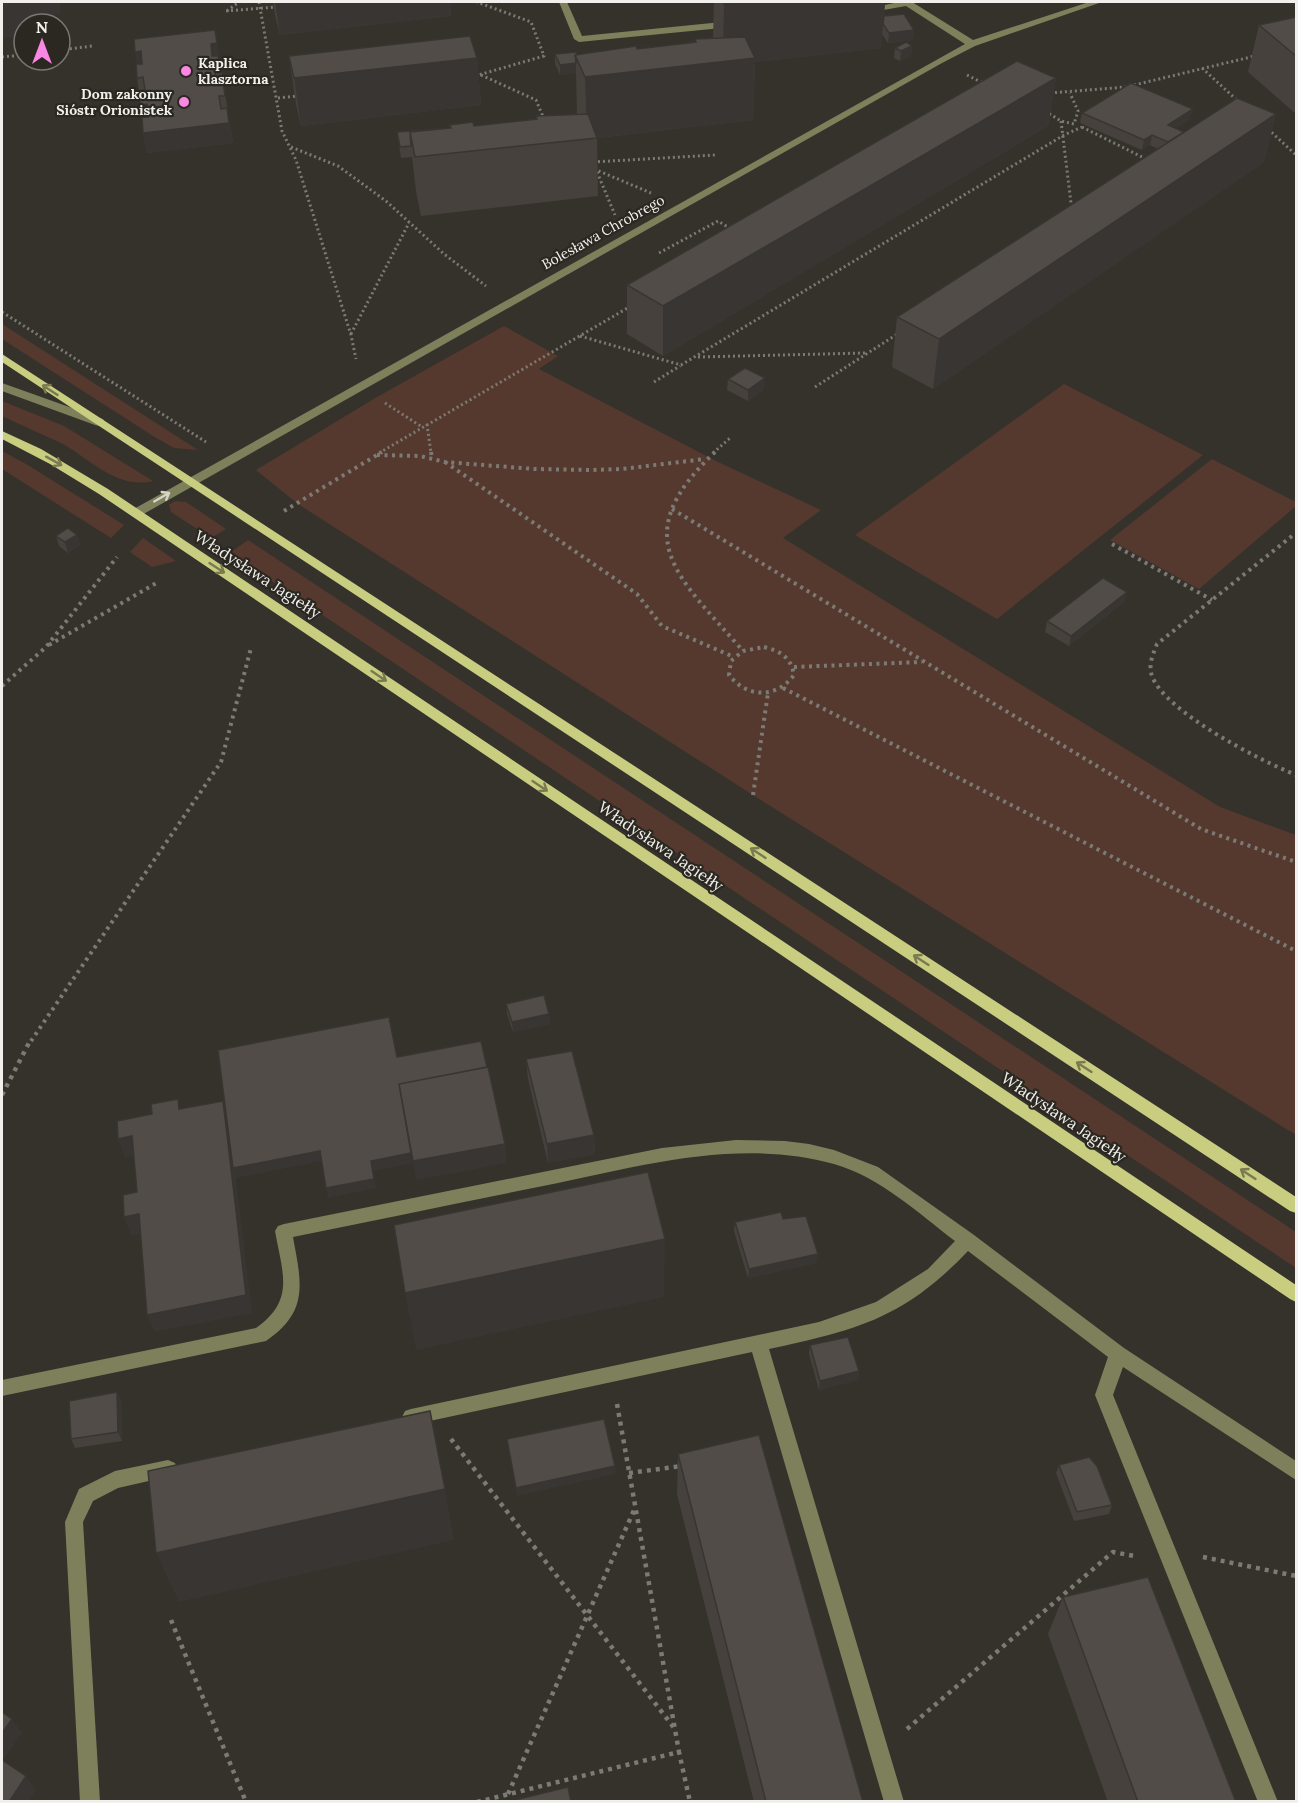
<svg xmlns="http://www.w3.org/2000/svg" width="1298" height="1803" font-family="Lora,serif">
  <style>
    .green { fill: #55392e }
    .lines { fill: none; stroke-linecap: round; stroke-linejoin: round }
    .path-far2 { stroke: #7c7a74; stroke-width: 3; stroke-dasharray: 2 3; stroke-linecap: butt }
    .path-far1 { stroke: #7c7a74; stroke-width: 4; stroke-dasharray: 3 4.5; stroke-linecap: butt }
    .path { stroke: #7c7a74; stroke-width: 4.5; stroke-dasharray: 4 5; stroke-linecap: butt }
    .minor { fill: #7e805b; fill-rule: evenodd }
    .major { fill: #c9cd80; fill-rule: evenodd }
    .wall { fill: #46413d }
    .shaded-wall { fill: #393532 }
    .building { fill: #514c47; stroke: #393532; stroke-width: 1.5 }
    .oneway { stroke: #7a7a51 }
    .oneway2 { stroke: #d5d4c8 }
    .poi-dot { fill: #fb87e5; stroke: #2b2822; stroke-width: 2 }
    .labels { text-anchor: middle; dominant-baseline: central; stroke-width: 4.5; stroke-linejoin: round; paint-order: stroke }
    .far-poi-label { font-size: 14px; font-weight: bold; fill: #f2f0ec; stroke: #2b2822; text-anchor: start }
    .far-street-label { font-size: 14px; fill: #f2f0ec; stroke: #2b2822 }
    .street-label { font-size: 16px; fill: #f2f0ec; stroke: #2b2822 }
  </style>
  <rect width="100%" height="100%" fill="#35322c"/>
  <path class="green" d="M2,324l196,126 -24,-2 -21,-12 -151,-97z
    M504,326l54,30 -19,13 179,93 103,48 -38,28 437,269 76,28v300l-543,-340 -455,-291 -42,-34 121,-73z
    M1064,384l139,71 -206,164 -142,-84z
    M2,401l62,25 89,55c-36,9 -64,-23 -92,-38 -20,-9 -40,-18 -59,-27z
    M2,451l24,13 98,61 -13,13 -109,-69z
    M1212,459l84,43v4l-97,83 -89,-49z
    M175,501l11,1 40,27 -15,9 -40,-26 -2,-7z
    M143,538l33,23 -24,6 -22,-15z
    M248,540l1048,692v36l-1066,-715z"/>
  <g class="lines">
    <path class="path-far2" d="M259,2l23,129 14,29 55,175 5,24
      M226,11l50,-4
      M227,11l12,-9
      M60,50l32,-4
      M2,57l22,-2
      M1202,68l37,34
      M481,75l55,25 8,19
      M967,75l18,9
      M475,76l69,-20 -13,-34 -54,-20
      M1134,85l121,-29
      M1050,93l76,-6
      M278,98l20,-2
      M1045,111l16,10 13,3 4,-13 -8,-18
      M1061,121l10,82 6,4
      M1082,127l62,31 1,4
      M1268,129l28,26
      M291,147l47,19 48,35 58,53 42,32
      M593,162l122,-7
      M594,169l57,24
      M597,172l18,43
      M659,253l59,-32 13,8
      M2,312l204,130
      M351,334l58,-111
      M580,336l101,29 383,-230 18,-8
      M698,357l167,-4
      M654,382l26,-16
      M815,387l84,-54
      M385,403l37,24
      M427,424l4,29
      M379,453l252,-147
      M713,453l17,-15"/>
    <path class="path-far1" d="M431,452l1,6
      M715,452c-91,86 -36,125 28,199
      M377,455l43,1 25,6 89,7 58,1 30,-1 83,-10
      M445,462l192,132 25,32 72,31
      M672,509l529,320 95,33
      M284,511l98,-59
      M1292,536l-135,108c-4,10 -9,21 -5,32 13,36 109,85 144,99
      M1112,544l100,56
      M49,645l109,-63
      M764,647c16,4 27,10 30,28 -18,24 -47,23 -65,0l2,-14 12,-10z
      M794,667l128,-5
      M2,686l44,-39 71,-90
      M783,688l513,263
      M753,795l15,-102
      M31,1041l190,-279 30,-114"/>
    <path class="path" d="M2,1095l29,-56
      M617,1404l62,348
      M451,1439l224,290
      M629,1473l53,-7
      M1203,1557l93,19
      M171,1620l75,182
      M907,1729l206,-177 21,4
      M508,1794l127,-286
      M477,1802l202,-50 11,50"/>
    <path class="minor" d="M559,2h8l15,34 150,-15 5,3 -5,3 -153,15 -5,-3z
      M899,2h13l61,38 116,-38h13l-127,44 -33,17 -802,453h-8l-2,-3 2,-3 833,-466 -59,-38 -40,7 -5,-3z
      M2,383l101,36 2,3 -6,4 -4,-1 -93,-34z
      M736,1140l49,1 24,3 25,6 44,17 96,68 150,113 172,113v19l-173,-113 -10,28 165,407h-20l-163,-407 13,-38 -140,-106c-23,24 -49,47 -80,62 -34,18 -82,28 -119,36l135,453h-20l-132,-450 -341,73 -6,-2 -3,-6 3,-6 6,-2 408,-87 57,-20 52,-33 27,-28c-37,-28 -75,-64 -121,-77 -96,-27 -197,3 -291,22 -84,17 -167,34 -250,51 8,45 17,74 -27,104l-264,55v-16l254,-52c40,-28 26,-56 19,-97l3,-5 6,-2 378,-76z
      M168,1460l7,3 2,6 -2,6 -57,13 -25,13 -10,21 17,280h-20l-15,-280 14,-33 36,-18z"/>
    <path class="major" d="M2,354l1294,843v16l-6,-2 -1288,-849z
      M2,431l39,18 67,40 1188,796v17l-6,-3 -1191,-805 -49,-30 -48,-25z"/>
  </g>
  <path class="wall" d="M273,2h177l1,14 -171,19 -5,-20z
    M714,2h171l-1,14 30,14 -1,10 -25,3 -6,-9 -1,14 -126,14 -2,58 -156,18 1,58 -177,20 -5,-25 -4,-34 -11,1 -4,-26 53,-4 -1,-3 25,1 62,-7v-3l41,-1 -1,-42 -16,2 -5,-11v-10l22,1 60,-6 58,-7v-3l18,-1z
    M1296,17v97l-48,-42 11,-47z
    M912,46l-1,10 -11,5 -6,-3 1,-10z
    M218,50l15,93 -86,10 -4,-20v-16l-6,-39z
    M289,56l188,2 4,47 -180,21 -5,-22z
    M1056,78l-8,48 -385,230 -36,-22v-49z
    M1082,113l108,6 -14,9 8,4 92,-18 -12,48 -331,227 -41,-22 5,-50 261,-168 -8,-4 -8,5 -62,-27z
    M728,379l36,10 -16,12 -21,-11z
    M77,535l3,10 -12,8 -9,-7 -3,-10z
    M1127,592l-3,10 -55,44 -24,-14 2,-11z
    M506,1004l43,10 1,10 -37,8 -6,-18z
    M526,1059l68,76 1,19 -47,9 -20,-84z
    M783,1219l33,44 -68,15 -14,-47 1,-9z
    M810,1345l49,26 -1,9 -39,10 -10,-36z
    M121,1400l1,41 -47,7 -4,-9z
    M678,1454l185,348h-109l-77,-308z
    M1059,1465l53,40 -3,9 -35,7 -18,-48z
    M1063,1597l173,205h-128l-60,-168z"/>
  <path class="shaded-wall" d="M2,2h58v12l-30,3 1,7h-7v12l-22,2z
    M275,2h175l1,14 -171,19z
    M752,2h133l-4,46 -126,14 -2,58 -166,19 -2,-62 138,-15 1,-58z
    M215,30l5,33 -8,-7 -1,-12z
    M914,30l-1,10 -25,3 1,-10z
    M912,46l-1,10 -11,5 1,-10z
    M141,51l4,20h-6l-4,-19z
    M477,58l4,47 -180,21 -7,-48z
    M576,63v10l-16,2v-10z
    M1056,78l-8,48 -385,230v-50z
    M147,104l4,20 -7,1 -4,-20z
    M227,108l6,35 -86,10 -4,-20 80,-9z
    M1193,109l-3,10 -24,16 2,-10z
    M1276,114l-12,48 -331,227 6,-50z
    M1152,135l-2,10 -8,5 2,-10z
    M765,378l-1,11 -16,12v-11z
    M77,535l3,10 -12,8 -3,-11z
    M1127,592l-3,10 -55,44 2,-10z
    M549,1014l1,10 -37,8 -1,-10z
    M223,1101l6,19 91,31 2,10 -86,17 16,135 -98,19 -7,-17z
    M594,1135l1,19 -47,9 -1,-19z
    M132,1136l7,19 -14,3 -7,-19z
    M505,1144l2,19 -91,17 -3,-19z
    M411,1153l2,10 -40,8 3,17 -48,10 -2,-10 45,-27z
    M139,1214l6,19 -14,3 -7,-19z
    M665,1239l-1,58 -248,53 -11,-57z
    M818,1254l-2,9 -68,15 1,-9z
    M859,1371l-1,9 -39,10 1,-9z
    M117,1392l4,8 1,41 -4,-9z
    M615,1466l1,8 -99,22 -1,-8z
    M445,1489l9,51 -275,62 -23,-49z
    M12,1719l10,14 -20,28v-28z
    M26,1776l10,14 -8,12h-19z"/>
  <path class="building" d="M723,2h29l-28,2z
    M904,14l10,16 -25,3 -6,-9 1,-8z
    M1296,17v39l-37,-31z
    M215,30l2,13 -6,1 1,12h6l3,13h-6l1,13h7l2,14h-6l2,13 6,-1 2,15 -86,10 -1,-16h6l-1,-13 -7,1 -1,-14 6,-1 -2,-13 -6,1 -1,-14h6l-1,-13 -6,1 -1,-13z
    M470,36l7,22 -183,20 -5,-22z
    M745,37l10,21 -170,19 -10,-22 61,-9 1,3 59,-7 -1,-3z
    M906,42l6,4 -11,5 -6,-3z
    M576,52l1,3h-2l1,8 -16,2 -5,-11z
    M1017,61l39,17 -393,228 -36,-21z
    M1131,83l62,26 -25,16 16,7 -16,10 -16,-7 -8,5 -62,-27z
    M1237,98l39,16 -337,225 -42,-22z
    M588,114l9,24 -182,19 -5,-25 41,-4 -2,-3 24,-3 1,4 63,-7 -1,-3z
    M450,128l-40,4 1,14 -11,1 -3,-15z
    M745,368l20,10 -17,12 -20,-11z
    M68,528l9,7 -12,7 -9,-6z
    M1103,578l24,14 -56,44 -24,-15z
    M544,995l5,19 -37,8 -6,-18z
    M389,1017l8,40 84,-16 6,26 -88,17 12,69 -40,8 3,18 -48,9 -6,-37 -87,17 -15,-118z
    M572,1051l22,84 -47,9 -21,-85z
    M488,1067l17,77 -92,17 -14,-77z
    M178,1099l1,10 44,-8 23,194 -99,20 -8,-101 -15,3 -1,-22 14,-3 -5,-56 -14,3 -1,-18 35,-7 -1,-10z
    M648,1172l17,67 -260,54 -11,-68z
    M781,1212l2,7 23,-3 12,38 -69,15 -14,-47z
    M848,1337l11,34 -39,10 -10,-36z
    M117,1392l1,40 -47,7 -2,-38z
    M430,1411l15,78 -289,64 -8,-82z
    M604,1419l11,47 -99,22 -9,-49z
    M759,1435l104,367h-97l-88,-348z
    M1089,1457l8,9 15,39 -35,7 -18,-47z
    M1148,1577l88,225h-98l-75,-205z
    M2,1712l10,7 -10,14z
    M2,1760l24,16 -17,26h-7z
    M568,1787l3,15h-64z"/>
  <defs><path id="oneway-shaft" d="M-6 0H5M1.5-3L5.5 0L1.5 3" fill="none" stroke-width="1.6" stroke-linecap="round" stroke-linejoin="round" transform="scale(1.5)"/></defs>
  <g class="oneway">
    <use href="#oneway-shaft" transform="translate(50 390) rotate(-147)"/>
    <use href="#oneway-shaft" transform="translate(54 461) rotate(29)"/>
    <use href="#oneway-shaft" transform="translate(217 568) rotate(33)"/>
    <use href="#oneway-shaft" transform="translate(379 676) rotate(34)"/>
    <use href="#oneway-shaft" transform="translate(540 786) rotate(34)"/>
    <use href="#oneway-shaft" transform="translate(758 853) rotate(-147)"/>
    <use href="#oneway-shaft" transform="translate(921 960) rotate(-147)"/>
    <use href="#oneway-shaft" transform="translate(1084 1067) rotate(-147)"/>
    <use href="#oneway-shaft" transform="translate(1248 1174) rotate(-147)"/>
  </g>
  <use class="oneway2" href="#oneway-shaft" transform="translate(162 497) rotate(-30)"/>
  <g class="poi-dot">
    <circle cx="186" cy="71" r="6"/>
    <circle cx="184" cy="102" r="6"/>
  </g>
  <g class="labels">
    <g class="far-poi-label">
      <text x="198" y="63">Kaplica<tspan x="198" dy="16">klasztorna</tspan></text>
      <text x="172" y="94" text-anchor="end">Dom zakonny<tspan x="172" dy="16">Sióstr Orionistek</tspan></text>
    </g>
    <g class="far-street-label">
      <text transform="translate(603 232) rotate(-29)">Bolesława Chrobrego</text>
    </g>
    <g class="street-label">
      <text transform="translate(258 574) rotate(33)">Władysława Jagiełły</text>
      <text transform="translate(661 846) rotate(34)">Władysława Jagiełły</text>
      <text transform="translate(1064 1117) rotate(34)">Władysława Jagiełły</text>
    </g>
  </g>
  <rect width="1298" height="1803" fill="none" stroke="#f2f0ec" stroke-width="6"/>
  <g transform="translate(42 42)"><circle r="28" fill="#2b2822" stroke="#7b7873" stroke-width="1.5"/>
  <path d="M0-4.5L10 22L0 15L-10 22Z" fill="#fb87e5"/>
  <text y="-9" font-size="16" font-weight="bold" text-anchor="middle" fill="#f2f0ec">N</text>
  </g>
</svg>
